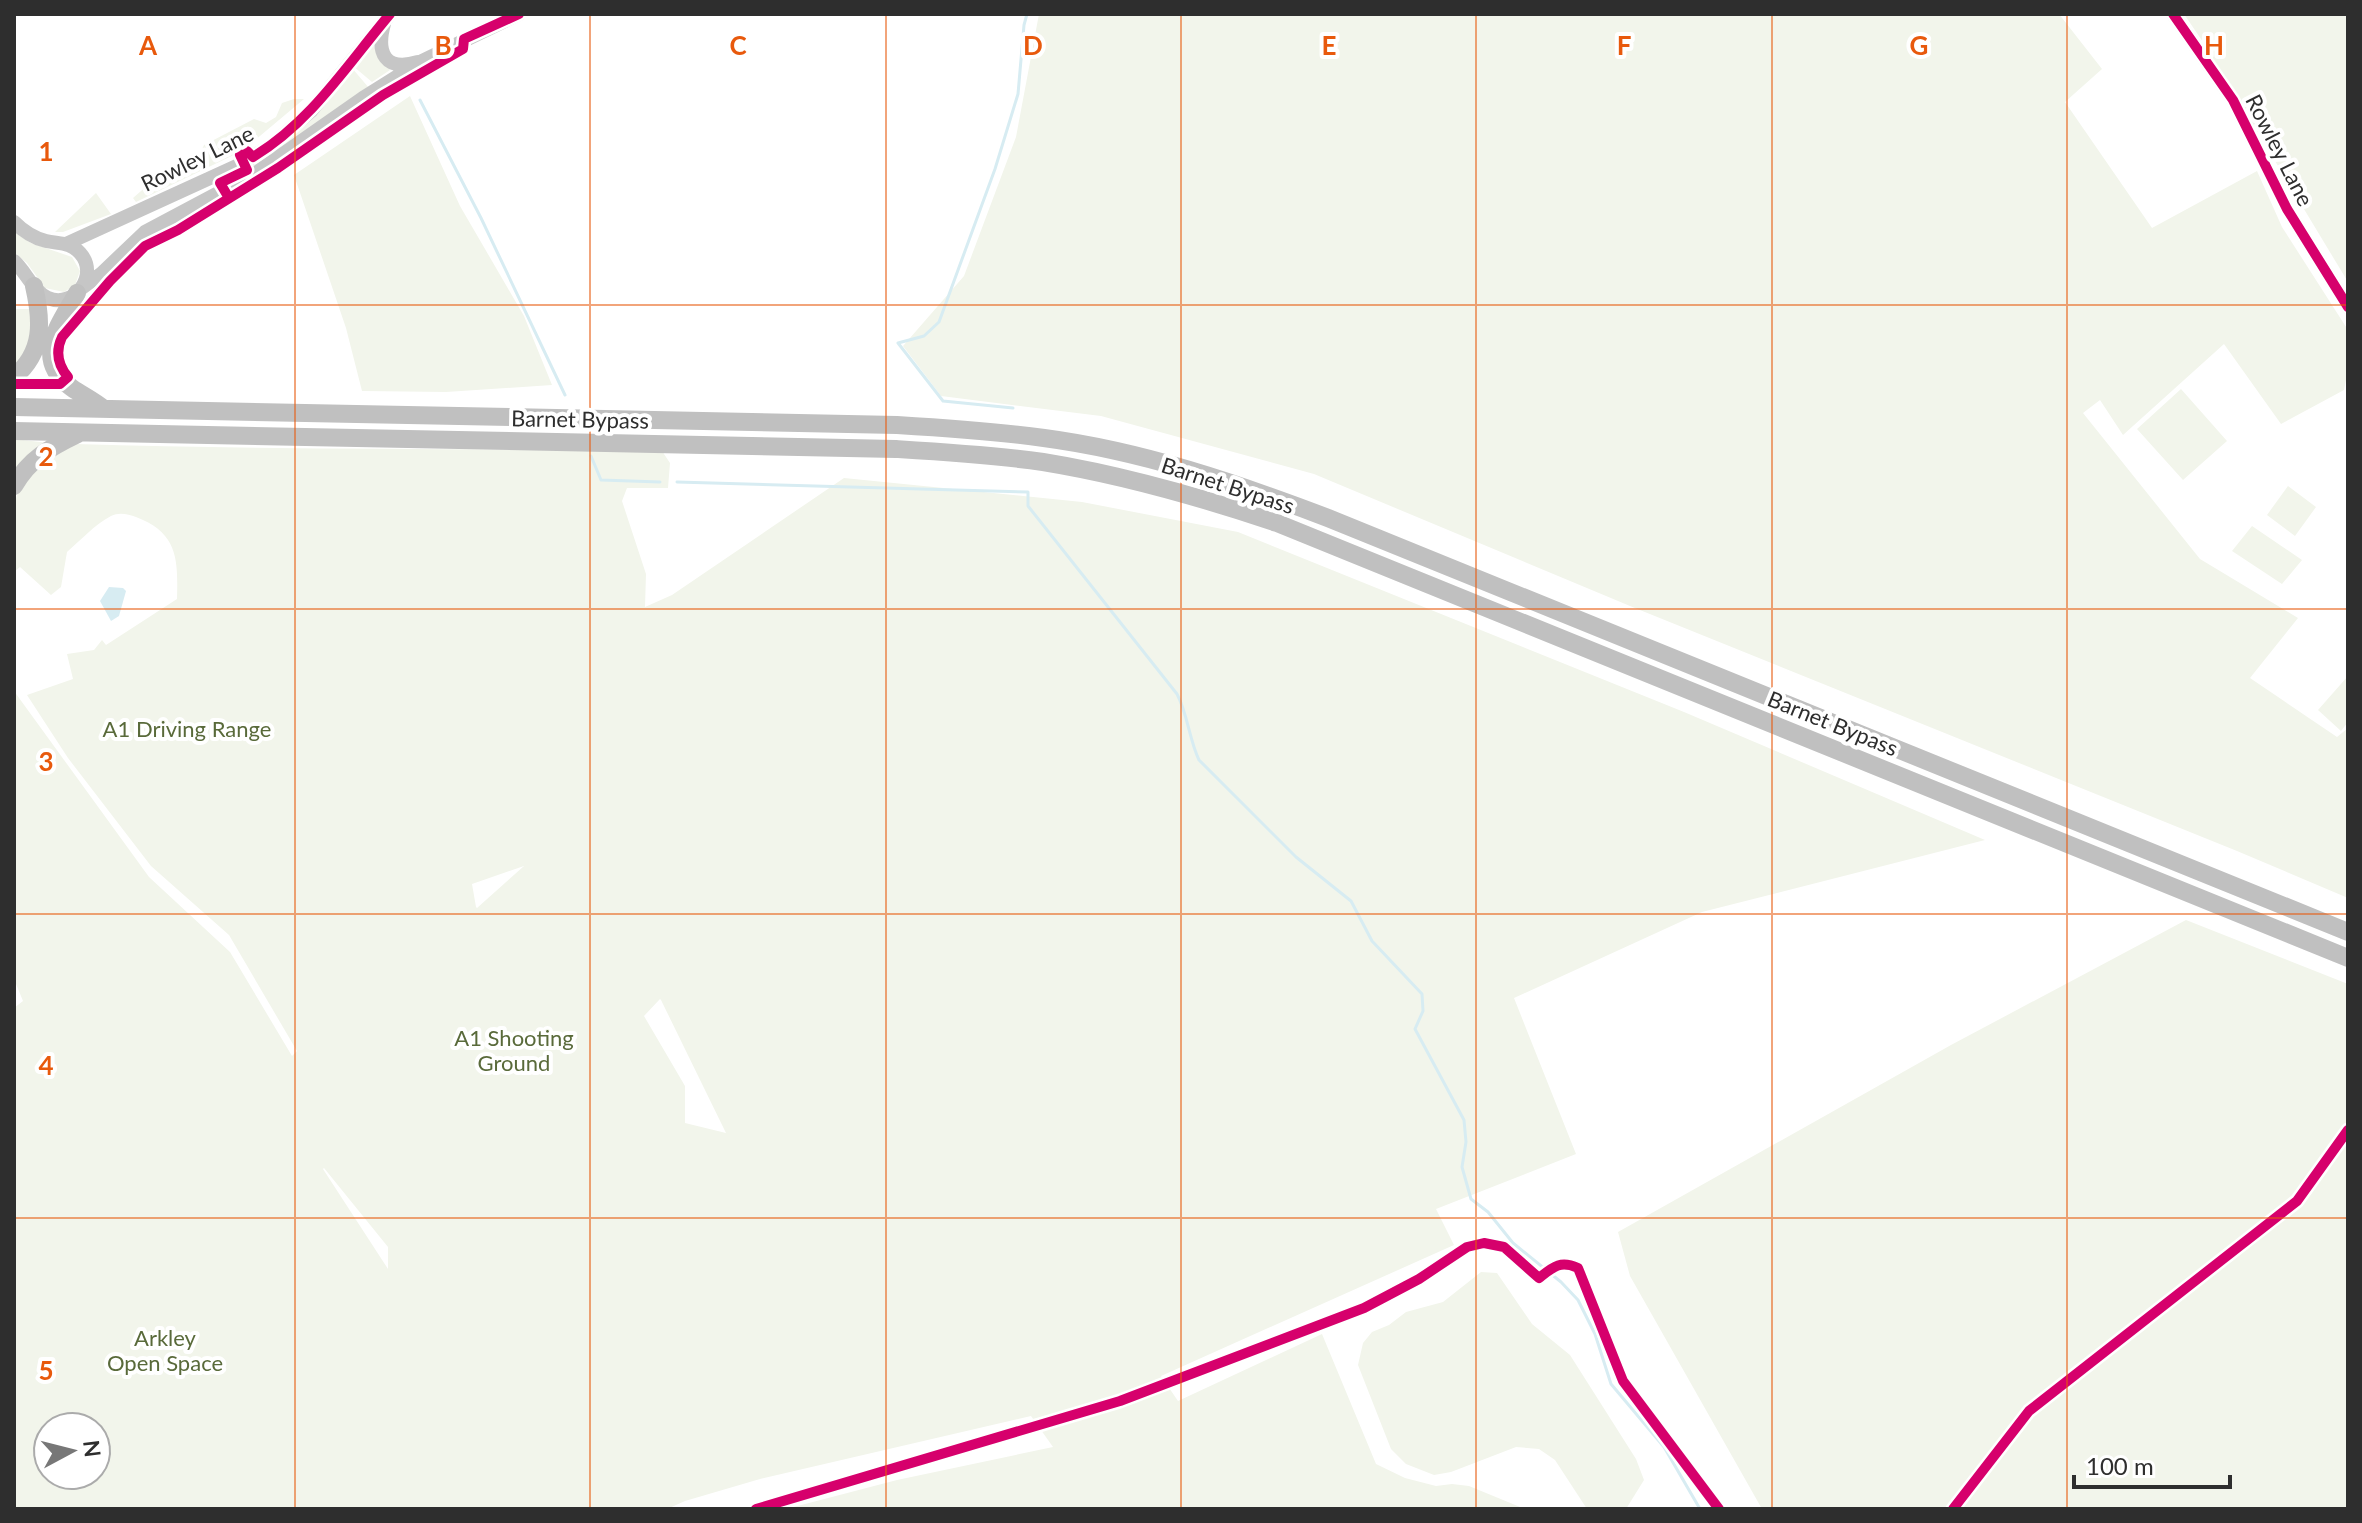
<svg xmlns="http://www.w3.org/2000/svg" width="2362" height="1523" font-family="Lato,sans-serif">
  <style>
    .green { fill: #f2f5eb; fill-rule: evenodd }
    .water { fill: #d7ecf2 }
    .lines { fill: none; stroke-linecap: round; stroke-linejoin: round }
    .stream { stroke: #d7ecf2; stroke-width: 3 }
    .secondary { stroke: #ccc; stroke-width: 14 }
    .primary { stroke: #c6c6c6; stroke-width: 14 }
    .highway { stroke: #c0c0c0; stroke-width: 18 }
    .cycleway-casing { stroke: #fff; stroke-width: 15 }
    .cycleway { stroke: #d6006c; stroke-width: 10 }
    .grid { fill: none; stroke: #e8590c; stroke-width: 2; stroke-opacity: 0.55 }
    .labels { text-anchor: middle; dominant-baseline: central; stroke-width: 8; stroke-linejoin: round; paint-order: stroke }
    .street-label { font-size: 22px; fill: #2e2e2e; stroke: #fff }
    .park-label { font-size: 22px; fill: #596a3a; stroke: #fff }
    .grid-label { font-size: 26px; text-anchor: middle; font-weight: bold; fill: #e8590c; stroke: #fff; stroke-width: 8; stroke-linejoin: round; paint-order: stroke }
  </style>
  <rect width="100%" height="100%" fill="#fff"/>
  <path class="green" d="M1039,14h1020l43,55 -37,33 87,126 105,-57 25,56 66,103v40l-4,20 -63,34 -57,-80 -101,91 -23,-35 -17,13 117,146 98,59 -48,60 87,59 11,-9v170l-111,-47 -607,-245 -316,-132 -213,-58 -160,-20 -38,-50 61,-70 52,-139z
    M2184,14h164v268l-143,-237z
    M372,42l9,20 9,8 -18,12 -19,-16z
    M352,68l17,20 -119,83 -2,-6z
    M410,96l50,110 64,110 28,69 -106,7 -84,-1 -16,-63 -52,-153z
    M294,99h10l-62,52 -106,51 -3,-4 24,-21 9,3 29,-16 9,-19 50,-26 12,4 10,-6 6,-14z
    M96,193l15,21 -48,18h-8z
    M14,232l17,11 41,14 8,14 -5,14 -11,7 -19,-4 -18,-25 -13,-11z
    M14,309h18l1,28 -19,31z
    M2181,389l46,52 -44,39 -46,-51z
    M14,439l35,4 -35,36z
    M75,444c195,6 391,4 587,7l8,12 -2,25h-41l-5,13 24,73 -1,33 27,-12 172,-117 238,24 156,30 446,180 301,128 -283,72 -188,86 62,156 -140,55 18,36 -293,131 17,25 144,-67 54,130 29,14 31,8 16,-2 17,2 56,23h-739l111,-29 156,-33 -22,-31 -271,63 -75,22 -18,8h-653v-501l9,-7 -9,-22v-288l135,186 81,75 62,104 5,-5 -68,-116 -78,-69 -83,-108 -41,-63 46,-16 -6,-25 27,-4 8,-10 4,5 71,-46c1,-40 1,-66 -41,-82 -8,-3 -17,-5 -25,-1 -16,8 -31,25 -44,36l-6,35 -10,8 -31,-28 -6,5c0,-29 -7,-89 21,-108 12,-8 27,-14 40,-20zM524,866l-47,42 -1,-1 -4,-23zM660,999l1,1 65,133 -41,-10v-37l-41,-70zM324,1168l64,79v22l-65,-100zM48,1427h48v48h-48z
    M2288,486l28,21 -21,29 -28,-21z
    M2252,526l50,34 -20,24 -50,-33z
    M2348,676v46l-7,9 -23,-21z
    M2186,920l162,64v525h-586l-132,-233 -12,-44 333,-187z
    M1481,1272l16,1 35,51 38,31 66,104 8,21 -18,29h-39l-32,-49 -16,-11 -23,-2 -65,25 -17,3 -28,-11 -15,-15 -33,-84 5,-22 9,-11 17,-7 17,-13 37,-10z"/>
  <path class="water" d="M109,587l14,1 3,3 -7,25 -8,5 -11,-20z"/>
  <g class="lines">
    <path class="stream" d="M420,100l61,118 84,177
      M1013,408l-70,-7 -45,-58 26,-7 15,-14 56,-153 23,-75 6,-69 3,-11
      M591,456l10,24 59,2
      M677,482l351,10v14l149,188c11,21 12,45 22,66l97,97 55,44 21,40 50,53 1,17 -8,18 49,91 2,22 -4,25 9,32 17,13 25,31 48,39 17,18 17,34 16,50 53,63 36,62"/>
    <path class="secondary" d="M2173,14l60,86 54,109 61,98"/>
    <path class="primary" d="M384,24c-8,29 1,48 34,38
      M14,222c9,9 19,16 32,19 14,3 24,1 34,12 20,22 -6,56 -32,45 -15,-7 -22,-26 -34,-37
      M68,243l175,-80 30,-19 38,-33 79,-97
      M82,288l20,-15 43,-41 111,-59 107,-75 59,-37 97,-47"/>
    <path class="highway" d="M77,293c-17,31 -46,65 -5,95 10,7 21,12 32,21
      M14,377c30,-25 28,-56 20,-91
      M14,407l883,18c49,3 98,6 147,13 98,13 192,45 284,80l1020,414
      M14,431l882,18c49,3 99,6 147,13 80,13 157,35 234,61l1071,435
      M14,486c15,-27 37,-39 64,-52"/>
    <defs>
      <path id="cycleway" d="M2173,14l60,86 54,109 61,98
        M229,198l-9,-15 27,-13 -7,-15 7,-4 6,6c58,-35 94,-92 137,-143
        M14,384h46l8,-7c-10,-12 -13,-25 -6,-40l48,-56 35,-35 33,-16 100,-62 105,-73 80,-46 1,-10 55,-25
        M756,1509l364,-108 244,-93 55,-29 48,-32 17,-4 20,4 35,31c14,-11 21,-18 39,-10l45,113 96,128
        M1953,1509l76,-98 268,-210 51,-71"/>
    </defs>
    <use href="#cycleway" class="cycleway-casing"/>
    <use href="#cycleway" class="cycleway"/>
  </g>
  <path class="grid" d="M295,14v1495M590,14v1495M886,14v1495M1181,14v1495M1476,14v1495M1772,14v1495M2067,14v1495M14,305h2334M14,609h2334M14,914h2334M14,1218h2334"/>
  <g class="labels">
    <g class="street-label">
      <text transform="translate(2280 150) rotate(63)">Rowley Lane</text>
      <text transform="translate(197 158) rotate(-26)">Rowley Lane</text>
      <text transform="translate(580 419) rotate(1)">Barnet Bypass</text>
      <text transform="translate(1228 485) rotate(18)">Barnet Bypass</text>
      <text transform="translate(1833 723) rotate(22)">Barnet Bypass</text>
    </g>
    <g class="park-label">
      <text x="187" y="728">A1 Driving Range</text>
      <text x="514" y="1037">A1 Shooting<tspan x="514" dy="25">Ground</tspan></text>
      <text x="165" y="1337">Arkley<tspan x="165" dy="25">Open Space</tspan></text>
    </g>
  </g>
  <g class="grid-label">
    <text x="148" y="55">A</text>
    <text x="443" y="55">B</text>
    <text x="738" y="55">C</text>
    <text x="1033" y="55">D</text>
    <text x="1329" y="55">E</text>
    <text x="1624" y="55">F</text>
    <text x="1919" y="55">G</text>
    <text x="2214" y="55">H</text>
    <text x="46" y="161">1</text>
    <text x="46" y="466">2</text>
    <text x="46" y="771">3</text>
    <text x="46" y="1075">4</text>
    <text x="46" y="1380">5</text>
  </g>
  <rect width="2362" height="1523" fill="none" stroke="#2e2e2e" stroke-width="32"/>
  <g transform="translate(72 1451) rotate(83)"><circle r="38" fill="#ffffff" stroke="#ababab" stroke-width="2"/>
  <path d="M0-6L14 30L0 20L-14 30Z" fill="#777777"/>
  <text y="-12" font-size="22" font-weight="bold" text-anchor="middle" fill="#2e2e2e">N</text>
  </g>
  <path d="M2074 1475v12h156v-12" fill="none" stroke="#2e2e2e" stroke-width="4"/>
  <text x="2086" y="1475" font-size="24" fill="#2e2e2e" stroke="#ffffff" stroke-width="6" paint-order="stroke">100 m</text>
</svg>
